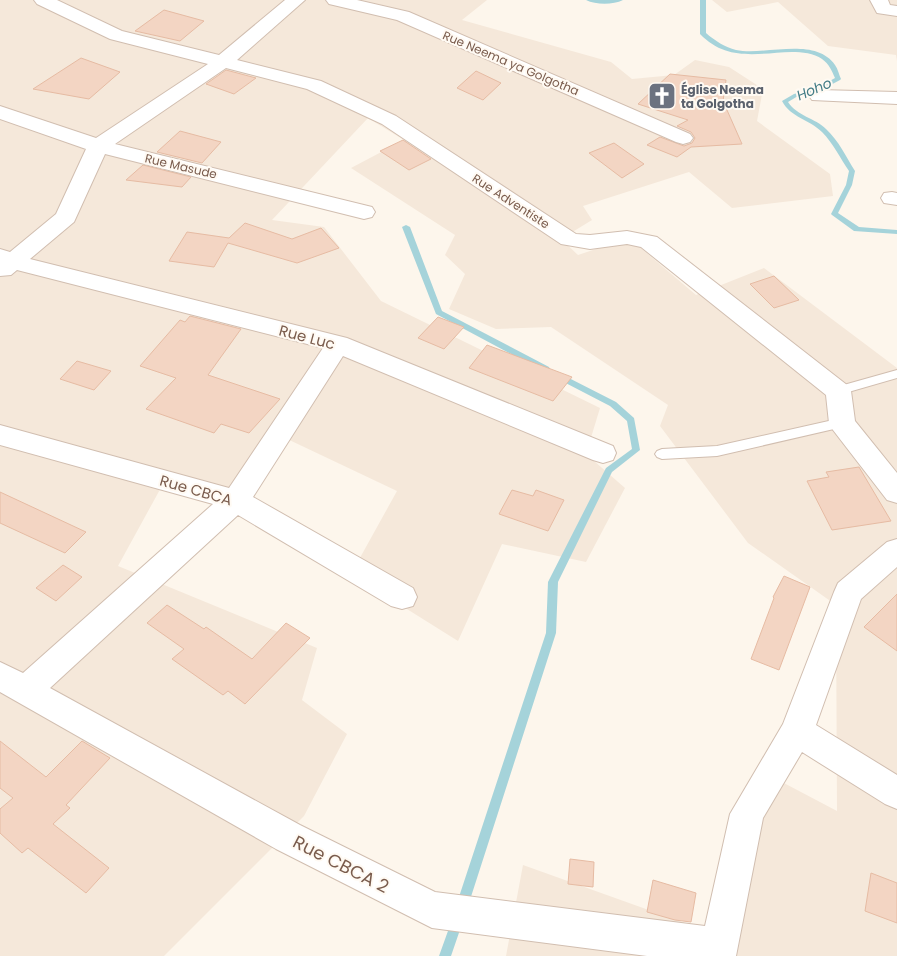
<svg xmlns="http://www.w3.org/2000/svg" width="897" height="956" font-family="Poppins,sans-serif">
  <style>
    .residential { fill: #f5e8da }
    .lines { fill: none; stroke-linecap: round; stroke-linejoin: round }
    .stream { fill: #a5d3da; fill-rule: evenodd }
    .building { fill: #f3d5c3; stroke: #e6bba3 }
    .service-casing { stroke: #d1beb0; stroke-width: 2 }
    .minor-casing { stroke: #d1beb0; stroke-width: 2 }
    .service { fill: #fff; fill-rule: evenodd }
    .minor { fill: #fff; fill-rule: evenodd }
    .labels { text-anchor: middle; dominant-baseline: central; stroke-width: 4; stroke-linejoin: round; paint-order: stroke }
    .far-street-label { font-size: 12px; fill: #7a5c4d; stroke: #fffaf3 }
    .far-worship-label { font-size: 12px; font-weight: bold; fill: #5b616d; stroke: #fffaf3; text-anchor: start }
    .far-water-label { font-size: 14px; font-style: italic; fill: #437c86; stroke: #fffaf3 }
    .street-label { font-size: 15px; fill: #7a5c4d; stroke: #fffaf3 }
    .near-street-label { font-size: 18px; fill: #7a5c4d; stroke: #fffaf3 }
  </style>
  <rect width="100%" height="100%" fill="#fdf6ec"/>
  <path class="residential" d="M0,0h487l-25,20 149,42 21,17 42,-4 21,-15 34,7 34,22 -6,32 73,53 3,22 -101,12 -43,-36 -106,34 9,14 -31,19 17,16 51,-17 67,57 68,-27 133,100v588h-391l17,-91 215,77 25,-170 74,39 -1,-206 -88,-62 -88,-117 8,-21 -117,-78 -55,2 -47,-20 16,-35 -20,-19 10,-20 -104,-67 53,-28 -36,-22 -96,102 52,7 57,74 219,107 -14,46 39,34 -39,74 -84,-18 -44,97 -107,-67 46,-83 -114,-54 -42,69 -78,-22 -45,82 199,82 -15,52 45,34 -43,82 -140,140h-164z
    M712,0h185v61l-1,-6 -68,-9 -50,-44 -51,10z"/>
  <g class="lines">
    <path class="stream" d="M586,0h37c-10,5 -27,5 -37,0z
      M700,0h6v33c9,8 19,14 30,17 29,6 79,-14 99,15 3,4 4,10 6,14l-1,1 -17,9 -25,7 -10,6c9,14 27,16 38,27 13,12 20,28 29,42l-3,14 -14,28 21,14 38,3v4l-43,-3 -22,-16 -1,-1 15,-29 3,-14c-9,-13 -16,-28 -27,-39 -13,-13 -31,-14 -40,-31l12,-7 25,-7 16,-9c-3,-7 -6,-14 -13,-19 -8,-6 -20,-7 -30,-7 -34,1 -65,10 -92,-18z
      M406,225l4,2 32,84 107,56 1,2 -1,2h-6l-107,-57 -34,-87z
      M559,373l57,29 18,16 6,32 -28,22 -54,110 -2,51 -88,273 -2,4 -4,2 -4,-2 -2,-4 90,-273 2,-51 58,-114 26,-19 -5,-28 -17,-15 -54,-28 -1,-2z
      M457,915l4,2 2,4 -12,35h-12l14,-39z"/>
  </g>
  <path class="building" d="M164,10l40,11 -24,20 -45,-10z
    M81,58l39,14 -31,27 -56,-10z
    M226,70l30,8 -22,16 -28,-10z
    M476,71l25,12 -18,17 -26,-12z
    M670,74l56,6 -3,21 19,43 -51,3 -14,10 -30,-12 13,-8 24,9 8,-3 3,-5 -4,-6 -14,-6 11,-6 -50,-16z
    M180,131l41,11 -19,21 -45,-11z
    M403,140l28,19 -22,11 -29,-19z
    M614,143l30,21 -22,14 -33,-25z
    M143,165l48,12 -9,10 -56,-7z
    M245,223l47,16 29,-11 18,20 -42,15 -69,-20 -14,24 -45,-6 18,-29 42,6z
    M774,276l25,24 -25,8 -24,-24z
    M190,316l51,13 -33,46 72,24 -31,34 -28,-9 -7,9 -68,-24 30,-31 -36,-12 40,-46 5,2z
    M438,317l26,10 -20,22 -26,-11z
    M487,345l85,32 -19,24 -84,-33z
    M77,361l34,10 -17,19 -34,-11z
    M859,467l32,54 -59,9 -25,-49 22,-4 -3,-5z
    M512,490l21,6 3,-6 28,10 -16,31 -49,-17z
    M0,492l86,40 -21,21 -65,-30z
    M63,565l19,12 -26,24 -20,-13z
    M784,576l26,11 -31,83 -28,-11 23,-61 -1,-1z
    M897,594v57l-33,-24z
    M167,605l37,24 2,-2 46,32 34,-36 24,15 -65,66 -17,-13 -5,4 -51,-36 12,-10 -37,-26z
    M0,741l46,36 36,-36 28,17 -44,47 4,3 -17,16 56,44 -23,25 -58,-45 -6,5 -22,-20v-24l13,-11 -13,-10z
    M570,859l24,3 -1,25 -25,-3z
    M871,873l26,10v40l-32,-12z
    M653,880l43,13 -5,29 -16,-2 -28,-8z"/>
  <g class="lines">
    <defs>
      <path id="service" d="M897,370v8l-59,17 -5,-1 -1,-3 1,-3z
        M842,418l5,2 2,3 -2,3 -130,30 -55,3 -5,-2 -2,-3 2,-3 5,-2 55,-3z"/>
      <path id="minor" d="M34,0h23l65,31 97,24 66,-55h20l-68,60 84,21 75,35 180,118 14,1 37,-4 30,6 190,148 4,6 4,30 42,52v30l-10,-3 -54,-70 -4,-7 -3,-28 -185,-148 -14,-3 -37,5 -29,-5 -179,-120 -75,-35 -81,-21 -111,76 257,63 3,5 -3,5 -8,2 -259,-65 -31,68 -44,37 317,79 266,108 3,7 -3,7 -10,3 -10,-3 -250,-104 -90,141 160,91 4,9 -4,9 -11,3 -11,-3 -153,-91 -188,173 250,137 135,67 270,34 25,-112 53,-90 51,-132 4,-9 49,-41 10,-3v28l-36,32 -45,126 81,50v34l-12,-5 -83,-52 -39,66 -27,138h-89l-215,-28 -156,-79 -276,-157v-30l23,11 190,-169 -213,-59v-20l229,63 94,-140 -306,-78 -6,5 -11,1v-27l10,3 46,-38 30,-65 -86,-30v-13l96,32 112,-74 -98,-25 -73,-35z
        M326,0h31l52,12 281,122 3,4 -3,4 -7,2 -7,-2 -279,-122 -68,-16z
        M870,0h18l2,5 7,1v10l-20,-3z
        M819,90l78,2v12l-85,-4 -3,-4 3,-4z
        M892,192l5,1v12l-13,-2 -3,-5 3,-5z"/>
    </defs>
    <use href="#service" class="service-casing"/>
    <use href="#minor" class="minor-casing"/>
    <use href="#service" class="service"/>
    <use href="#minor" class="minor"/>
  </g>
  <defs>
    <symbol id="church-square" viewBox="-11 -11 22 22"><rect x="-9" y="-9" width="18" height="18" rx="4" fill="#6b7280" stroke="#fffaf3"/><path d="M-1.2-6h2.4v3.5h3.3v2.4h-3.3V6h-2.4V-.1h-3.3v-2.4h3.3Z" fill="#fff"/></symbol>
  </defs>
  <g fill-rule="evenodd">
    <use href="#church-square" x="646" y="80" width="32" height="32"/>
  </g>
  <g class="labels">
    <g class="far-street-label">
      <text transform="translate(511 63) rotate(23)">Rue Neema ya Golgotha</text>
      <text transform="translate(181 166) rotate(13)">Rue Masude</text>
      <text transform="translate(511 201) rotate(33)">Rue Adventiste</text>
    </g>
    <g class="far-worship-label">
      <text x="681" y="89">Église Neema<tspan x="681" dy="14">ta Golgotha</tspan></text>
    </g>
    <g class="far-water-label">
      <text transform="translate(814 89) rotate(-23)">Hoho</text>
    </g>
    <g class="street-label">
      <text transform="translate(307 337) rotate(15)">Rue Luc</text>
      <text transform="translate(196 490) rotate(16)">Rue CBCA</text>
    </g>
    <g class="near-street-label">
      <text transform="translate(341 864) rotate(27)">Rue CBCA 2</text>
    </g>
  </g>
</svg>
